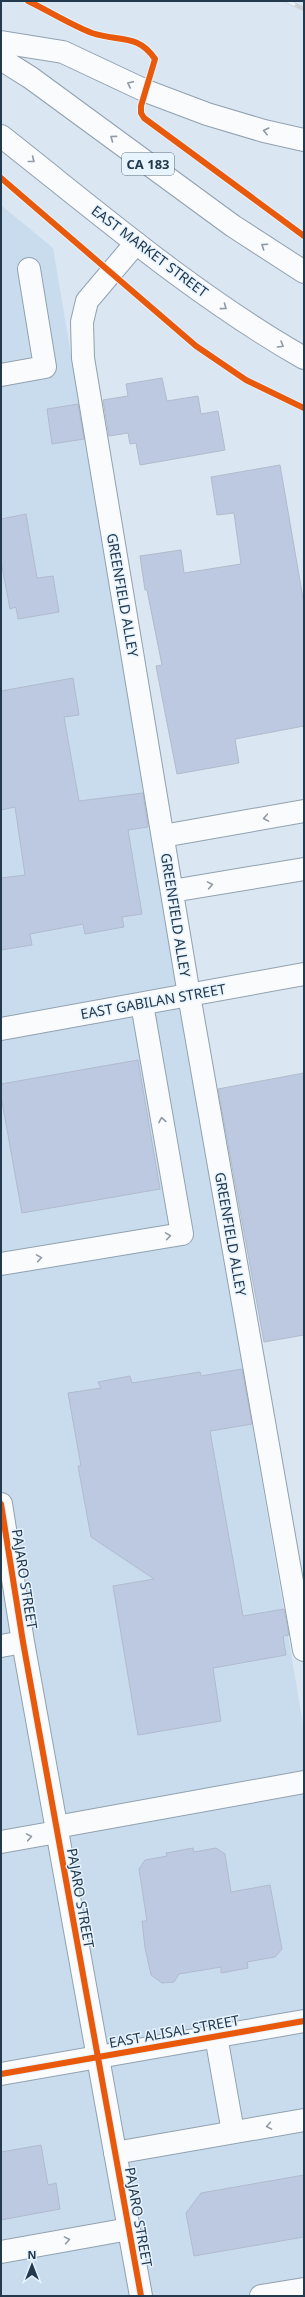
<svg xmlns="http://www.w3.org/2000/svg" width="305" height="2297" font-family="'Noto Sans',sans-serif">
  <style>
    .built { fill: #c9dcee }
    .building { fill: #bcc9e0; stroke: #b1bbcc }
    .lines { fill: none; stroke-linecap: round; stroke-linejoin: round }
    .minor-casing { stroke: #91a1af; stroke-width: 24 }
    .major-casing { stroke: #91a1af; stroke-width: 24 }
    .minor { stroke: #f9fbfd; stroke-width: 22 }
    .major { stroke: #f9fbfd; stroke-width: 22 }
    .rail-casing { stroke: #cfd3d8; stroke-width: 4.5 }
    .rail { stroke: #e7f3fd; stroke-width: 3; stroke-dasharray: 9; stroke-linecap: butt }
    .cycleway-casing { stroke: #e7f3fd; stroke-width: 8 }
    .cycleway { stroke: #e8590c; stroke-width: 6 }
    .oneway { stroke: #8e9aa6 }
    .labels { text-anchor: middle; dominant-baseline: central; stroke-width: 3; stroke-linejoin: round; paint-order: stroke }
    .shield { fill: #e7f3fd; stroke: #5d7182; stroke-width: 1 }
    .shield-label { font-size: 13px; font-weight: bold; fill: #22394e }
    .street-label { font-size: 14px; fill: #22394e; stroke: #e7f3fd }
  </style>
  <rect width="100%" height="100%" fill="#dae6f2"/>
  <path class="built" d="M1,205l52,43 251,1482v566h-303z"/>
  <path class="building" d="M162,378l5,23 31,-5 3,18 17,-3 7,39 -85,15 -4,-22 -6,1 -2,-11 -19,3 -6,-36 25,-4 -2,-12z
    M78,404l6,35 -32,5 -5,-35z
    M280,465l24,139v122l-69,13 4,24 -62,11 -21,-108 6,-1 -15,-75h-2l-5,-34 41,-6 3,23 57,-9 -7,-51 -17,2 -6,-38z
    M26,514l11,64 16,-2 6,36 -41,7 -2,-12 -6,2 -9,-48v-42z
    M73,678l6,37 -15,2 15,84 64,-8 5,34 -20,3 14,84 -20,3 2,10 -39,7 -2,-10 -53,10 2,11 -31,5v-72l24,-3 -10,-68 -14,3v-119z
    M138,1060l22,129 -138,24 -21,-117v-12z
    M304,1073v262l-40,7 -46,-253z
    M242,1369l10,55 -42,7 33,185 41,-7 5,26 -6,1 3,19 -73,13 8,53 -83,14 -25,-149 41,-7 -63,-42 -13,-71h3l-13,-73 33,-5 -3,-6 32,-6 2,7 68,-11 1,4z
    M193,1848l1,4 22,-4 9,6 6,38 39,-7 12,64 -7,8 -28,5 1,6 -27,5v-6l-42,7 -5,8 -12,1 -11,-8 -6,-27 -3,-27h5l-8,-52 6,-9 22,-4 -1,-3z
    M41,2145l7,40 8,-2 4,26 -59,11v-68z
    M304,2175v62l-110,19 -8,-43 15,-20z"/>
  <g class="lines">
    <defs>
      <path id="minor" d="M136,243l-49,58 -5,21 1,36 106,637 115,655
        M1,375l44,-8 -16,-98
        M163,836l141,-25
        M172,891l132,-22
        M1,1029l303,-55
        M1,1264l181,-30 -40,-230
        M1,1504l22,138 118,654
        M1,1646l22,-4
        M56,1827l248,-45
        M1,1842l56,-10
        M216,2036l17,96
        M115,2153l189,-33
        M1,2252l128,-23
        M261,2296l43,-7"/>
      <path id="major" d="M1,42l62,10 83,39 61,23 57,17 40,9
        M1,59l30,19 202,148 71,46
        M1,136c98,77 194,160 303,222
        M1,2074l303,-53"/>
    </defs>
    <use href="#minor" class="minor-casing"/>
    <use href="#major" class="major-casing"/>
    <use href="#minor" class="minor"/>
    <use href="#major" class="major"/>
    <defs>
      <path id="rail" d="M287,1l17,8"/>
    </defs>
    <use href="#rail" class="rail-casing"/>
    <use href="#rail" class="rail"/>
    <defs>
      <path id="cycleway" d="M28,1c21,10 43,24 64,32 26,9 46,0 63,26l-14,47v7l3,5 160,118
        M1,178l195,168 50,34 58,28
        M1,1504l22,138 118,654
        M1,2074l303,-53"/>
    </defs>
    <use href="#cycleway" class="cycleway-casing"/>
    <use href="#cycleway" class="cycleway"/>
  </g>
  <defs><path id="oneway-chevron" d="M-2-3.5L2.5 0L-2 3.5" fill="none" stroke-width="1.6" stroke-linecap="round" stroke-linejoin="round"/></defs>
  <g class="oneway">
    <use href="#oneway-chevron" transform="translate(130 84) rotate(-155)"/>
    <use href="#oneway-chevron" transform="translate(266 131) rotate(-167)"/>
    <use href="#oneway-chevron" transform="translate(113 138) rotate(-144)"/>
    <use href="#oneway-chevron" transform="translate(32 160) rotate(38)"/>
    <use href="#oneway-chevron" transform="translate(264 246) rotate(-146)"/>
    <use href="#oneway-chevron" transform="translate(224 307) rotate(36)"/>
    <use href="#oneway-chevron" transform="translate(281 345) rotate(30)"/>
    <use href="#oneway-chevron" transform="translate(266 818) rotate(170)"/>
    <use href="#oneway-chevron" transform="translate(210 885) rotate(-10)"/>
    <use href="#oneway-chevron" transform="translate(162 1120) rotate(-100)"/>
    <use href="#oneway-chevron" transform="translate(168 1236) rotate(-9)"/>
    <use href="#oneway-chevron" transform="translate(39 1258) rotate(-9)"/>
    <use href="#oneway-chevron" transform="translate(29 1837) rotate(-10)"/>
    <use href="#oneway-chevron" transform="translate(269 2126) rotate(170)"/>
    <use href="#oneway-chevron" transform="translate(67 2240) rotate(-10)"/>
  </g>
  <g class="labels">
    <rect class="shield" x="122" y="153" width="52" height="22" rx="3"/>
    <g class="shield-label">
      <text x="148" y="164">CA 183</text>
    </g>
    <g class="street-label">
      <text transform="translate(150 251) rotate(37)">EAST MARKET STREET</text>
      <text transform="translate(123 595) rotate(80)">GREENFIELD ALLEY</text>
      <text transform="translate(176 915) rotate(81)">GREENFIELD ALLEY</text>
      <text transform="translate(153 1001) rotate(-10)">EAST GABILAN STREET</text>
      <text transform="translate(231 1234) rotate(80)">GREENFIELD ALLEY</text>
      <text transform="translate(25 1579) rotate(81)">PAJARO STREET</text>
      <text transform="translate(81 1898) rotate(80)">PAJARO STREET</text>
      <text transform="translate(174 2031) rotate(-10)">EAST ALISAL STREET</text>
      <text transform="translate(139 2217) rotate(80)">PAJARO STREET</text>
    </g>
  </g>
  <rect width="305" height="2297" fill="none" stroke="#22394e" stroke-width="4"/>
  <g transform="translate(32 2265)" stroke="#e7f3fd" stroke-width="3" paint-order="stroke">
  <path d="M0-3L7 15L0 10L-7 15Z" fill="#22394e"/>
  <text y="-6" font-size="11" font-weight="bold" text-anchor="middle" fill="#22394e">N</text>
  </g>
</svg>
